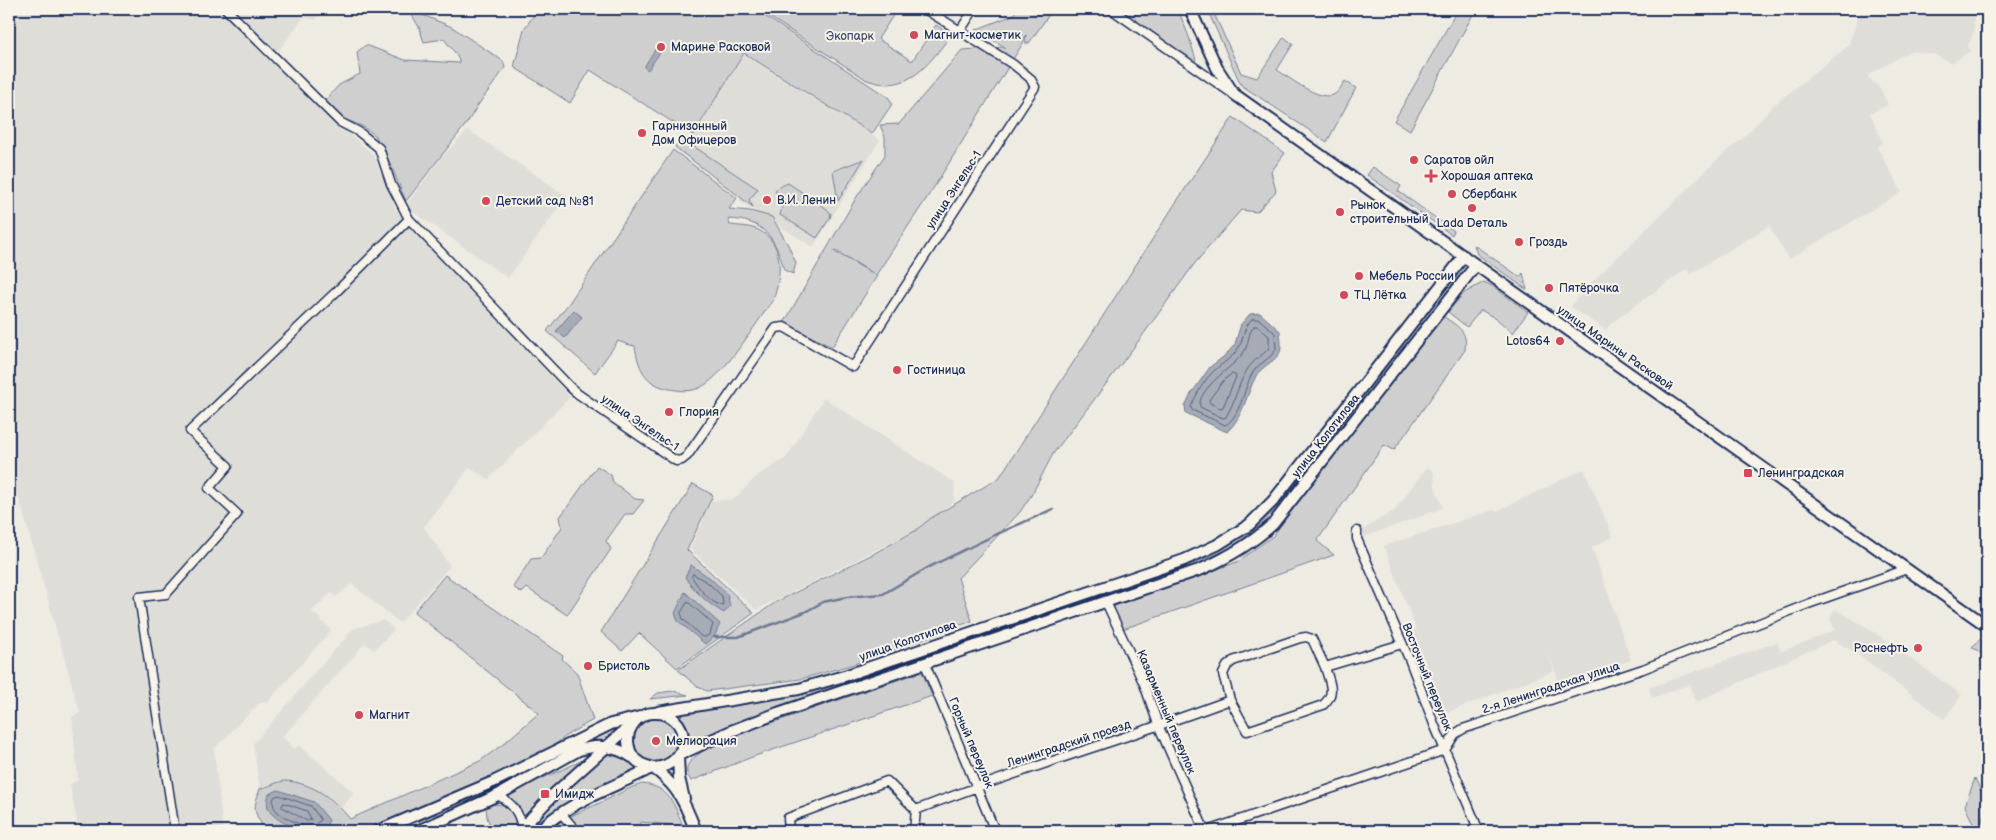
<svg xmlns="http://www.w3.org/2000/svg" width="1996" height="840" font-family="'Balsamiq Sans',sans-serif">
  <style>
    .built { fill: #deddd8 }
    .green { fill: #cfcfcf; stroke: #757f96 }
    .water { fill: #a6abb5; stroke: #6e7992 }
    .lines { fill: none; stroke-linecap: round; stroke-linejoin: round }
    .shore { stroke: #536181; stroke-width: 1 }
    .stream { stroke: #6e7992; stroke-width: 2.5 }
    .minor-casing { stroke: #1b2f5e; stroke-width: 11 }
    .major-casing { stroke: #1b2f5e; stroke-width: 14 }
    .minor { stroke: #f7f3e8; stroke-width: 8 }
    .major { stroke: #f7f3e8; stroke-width: 10 }
    .poi-dot { fill: #d1495b; stroke: #f7f3e8; stroke-width: 2 }
    .labels { text-anchor: middle; dominant-baseline: central; stroke-width: 4; stroke-linejoin: round; paint-order: stroke }
    .poi-label { font-size: 12px; fill: #1b2f5e; stroke: #f7f3e8; text-anchor: start }
    .park-label { font-size: 12px; fill: #3f4f75; stroke: #f7f3e8 }
    .street-label { font-size: 12px; fill: #1b2f5e; stroke: #f7f3e8 }
  </style>
  <rect width="100%" height="100%" fill="#eeebe2"/>
  <filter id="ink" filterUnits="userSpaceOnUse"><feTurbulence type="fractalNoise" baseFrequency=".02" numOctaves="2"/><feDisplacementMap in="SourceGraphic" scale="10" xChannelSelector="R" yChannelSelector="G"/><feConvolveMatrix kernelMatrix="1 2 1 2 8 2 1 2 1" color-interpolation-filters="sRGB"/></filter>
  <g filter="url(#ink)">
    <path class="built" d="M9,9h315l-9,11 -11,-3 -29,38 56,56 14,9 -14,11 9,-5 33,28 23,56 35,36 139,151 -81,82 -20,-11 -45,59 26,39 -50,57 -48,-39 -16,13 -5,-4 -19,18 19,19 -63,72 -9,1 -45,46 9,82h-144l-9,-46 8,-5 -6,-63 8,-4 -71,-250v-69l4,-6 -4,-6z
      M1861,9h113v22l-6,15 3,5 -20,12 -18,-9 -23,-3 -43,25 14,14 7,15 -18,8 13,30 -6,4 25,45 -113,67 -20,-33 -79,48 -4,-5 -76,55 -4,6 -35,-23 10,-14 142,-139 20,-16 31,-33 74,-59z
      M744,54l136,86 -67,107 -74,-46 5,-8 -63,-39z
      M468,130l99,66 -59,82 -103,-72 37,-49z
      M824,398l131,85 -1,19 -40,29 -158,79 -66,-61 21,-48 23,-2 23,-23 29,-18z
      M1427,467l7,5 1,14 8,22 -79,29 -2,-7 32,-19z
      M1584,469l29,68 -21,10 39,113 -70,26 -15,-38 8,23 -108,42 -34,-81 4,-3 -32,-83 97,-32 13,-4 1,2z
      M1835,609l36,21 91,65 -18,24 -88,-66 -23,-13 -137,62 -6,-18 -38,14 -3,-10 128,-46 4,10 54,-22 -5,-12z
      M384,620l10,10 -20,20 -9,-7 -83,94 13,12 4,-4 55,48 -13,15 -13,-12 -54,-12 -14,5 -7,-45 100,-115z"/>
    <path class="green" d="M408,9l44,18 51,34 2,7 -27,37 -11,18 -61,78 -17,-40 -14,-26 -13,-9 -21,-8 -18,-15 16,-18 21,-11 -3,-22 9,-7 39,15 55,3 -4,-9 -12,-15 -20,3 -5,-15z
      M538,9h216l135,89 3,6 -20,30 -128,-81 -51,82 -103,-65 -20,33 -56,-36 10,-38z
      M757,9h140l-19,30 34,22 24,-36 15,10c-22,29 -43,60 -84,45z
      M1017,9h36l-24,34h-4l1,-8 -3,8 -87,141 -60,91 -41,-25 -1,2 1,-1 2,3v-1l40,23 -45,71 -48,-24 72,-125 29,-43v-18l-5,-12 19,-1 63,-74 43,-3 -30,-17 38,-15z
      M1116,9h62l11,28 7,23 -5,1z
      M1207,9h5l29,64 16,5 27,-41 9,7 -16,26c13,8 44,33 58,24 4,-3 7,-9 10,-13l11,7 -29,54 -86,-57z
      M1458,9h18l-66,121 -16,-9z
      M1233,117l52,36 -14,19 5,19 -19,21 -16,-2 -46,53 -58,80 -84,111 -21,40 -12,18 -62,66 14,43 -118,43 -53,15 -94,12 -9,-4 -20,-17 98,-68 97,-48 42,-23 16,-13 68,-40 176,-274z
      M681,138l77,51 -9,11 4,7 -78,-60z
      M673,150l64,48 -8,11 21,2 22,6 16,28 8,18 -3,11 -9,-4c-8,-32 -20,-50 -56,-51l2,6c8,1 18,1 26,4 29,11 26,48 17,71 -17,23 -47,73 -70,86 -11,7 -25,5 -37,2 -22,-5 -28,-22 -31,-42l-9,-2 -8,-3 -23,32 -48,-42 22,-28z
      M864,159l-26,42 -5,-30z
      M1373,167l28,19 -3,5 56,40 -2,4 -85,-60z
      M788,183l39,26 4,5 -1,4 -13,20 -37,-23 4,-16 -9,-7 2,-4z
      M1474,245l46,32 3,-4 4,17 -50,-36z
      M1457,276l-8,14 -176,222 -13,13 -28,23 -67,27 -2,-6 92,-46 191,-237z
      M1484,282l10,5 34,25 -15,21 -15,-13 -17,-10 -14,17 -19,-15 16,-19z
      M1443,316c15,11 25,14 22,34l-71,100 -10,-5 -67,96 17,14 -214,75 -8,-23 125,-45 36,-26 69,-92z
      M597,466l14,9 2,7 22,17 9,1 -11,14h-8l-19,27 5,8 -44,66 -40,-27 -5,5 -9,-6 18,-28 10,-1 21,-31 -2,-10z
      M693,484l20,11 -26,55 67,63 -77,55 -38,-35 -17,18 -21,-19z
      M1153,573l2,6 -323,111 -141,56c-2,-13 -4,-24 -15,-31l127,-22z
      M445,575l118,81 -1,3 15,14 16,47 -26,15 -17,14 -98,47 -85,35h-33l-1,-1 -2,1h-65c-12,-19 -14,-20 -6,-42 8,-2 18,-8 26,-8 27,2 48,18 64,38l130,-58 22,-16 37,-32 -125,-101z
      M1983,637l4,3v30l-2,-14 -13,-9z
      M922,672l10,24 -180,61 -61,24c-4,-6 -6,-12 -2,-18 16,-21 78,-38 103,-47 44,-15 87,-30 130,-44z
      M673,691l15,4 -38,4 8,-6z
      M634 740a22 22 0 1 1 44 0a22 22 0 1 1-44 0Z
      M624,725l-22,19 -183,81v-4z
      M605,754l18,4 20,12 -109,61h-8z
      M583,760h4l-64,59c-2,-12 -7,-17 -17,-24z
      M1975,778l12,27 -7,23 -4,2 -11,-24z
      M642,784c27,2 32,20 41,42l-42,-4 -5,9h-88c15,-14 43,-23 62,-33 11,-5 20,-11 32,-14z
      M493,804l11,1 6,3 5,12 -1,11h-22l-5,-14 -1,-10z"/>
    <path class="water" d="M656,48l5,3 -13,19 -4,-3z
      M574,310l8,7 -17,21 -9,-7z
      M1260,313l20,18c0,7 3,17 -1,23 -6,9 -17,12 -23,22 -10,19 -12,40 -29,56l-41,-19 -1,-7 6,-12 19,-27 17,-13 8,-10 6,-20 9,-10z
      M691,565l19,13 17,16 3,12 -6,7c-16,-9 -29,-21 -39,-36z
      M685,592l35,32 -6,13 -9,7 -27,-23 -3,-8z
      M278,790l36,12 15,18 -2,4c-4,2 -8,5 -11,6 -14,3 -36,-7 -45,-17 -5,-5 -4,-13 -2,-19z"/>
    <g class="lines">
      <path class="shore" d="M1252,319h7l16,14 1,16c-5,11 -19,14 -24,25 -8,14 -12,44 -27,51l-33,-15 -1,-3c5,-12 13,-27 23,-36 8,-8 19,-13 25,-24 6,-11 3,-18 13,-28z
        M1254,326h3l12,10v12c-7,8 -16,12 -22,22 -9,14 -12,32 -21,47l-3,1 -23,-11c-3,-16 26,-36 36,-46 3,-3 8,-8 10,-13 3,-7 2,-15 8,-22z
        M1232,374l3,1 1,2 -13,30 -3,1 -10,-5 -1,-3 14,-19z
        M693,574l14,8 15,14 1,9c-12,0 -25,-18 -31,-28z
        M688,602l25,22 -3,10 -5,3h-3l-19,-18 -2,-6z
        M284,803l23,8 4,8 -4,2 -25,-14z
        M304,831l-2,-6c-11,-5 -34,-12 -28,-28l5,-2 32,11 10,14 -8,6 -1,5"/>
      <path class="stream" d="M714,637h24l67,-25 18,-10 24,-5 36,-3 46,-27 66,-32 58,-26"/>
      <defs>
        <path id="minor" d="M226,9l114,113 19,10 20,16 12,36 18,35 162,169 7,6 98,67 6,-1 5,-4 89,-128 8,-1 69,40 182,-280 -5,-9 -16,-13 -89,-56
          M1111,9l119,83
          M960,31l14,-22
          M1357,531v8l53,122 24,63 45,107
          M1106,602l38,82 15,43 46,104
          M925,664l70,167
          M1230,700l-7,-26 4,-8 6,-5 67,-23 6,-1 6,2 13,28
          M498,795c14,9 21,16 24,33
          M561,813l15,18
          M175,831l-36,-234 27,-3 71,-80 -28,-26 19,-22 -38,-35 147,-140 72,-72
          M789,831l-1,-13 99,-37 29,29
          M914,831l2,-21c103,-41 210,-71 314,-110l17,31 76,-26c14,-12 6,-23 2,-38l77,-23
          M1207,831l238,-81 10,-16 8,-5 180,-60 165,-65 99,-35"/>
        <path id="major" d="M1190,9l27,59 17,26 753,532
          M658,712l141,-23 45,-13 340,-116 33,-15 32,-20 24,-24 191,-245
          M679,755l52,-24 47,-18 424,-144c27,-12 49,-25 71,-45l203,-259
          M678,757l1,21 5,21
          M653,768c42,-2 38,-58 0,-55 -7,0 -15,4 -19,10 -10,12 -7,32 6,40 4,3 10,3 14,6 6,3 12,10 17,15 12,13 18,31 25,47
          M378,831l115,-49 118,-58 29,-7
          M418,831l80,-36 81,-45c20,-6 36,-4 53,7
          M519,831l35,-37 77,-69
          M538,831c32,-30 75,-43 113,-63"/>
      </defs>
      <use href="#minor" class="minor-casing"/>
      <use href="#major" class="major-casing"/>
      <use href="#minor" class="minor"/>
      <use href="#major" class="major"/>
    </g>
  </g>
  <g class="poi-dot">
    <circle cx="914" cy="35" r="5"/>
    <circle cx="661" cy="47" r="5"/>
    <circle cx="642" cy="133" r="5"/>
    <circle cx="1414" cy="160" r="5"/>
    <path d="M1428.5 168.5h5v5h5v5h-5v5h-5v-5h-5v-5h5z"/>
    <circle cx="1452" cy="194" r="5"/>
    <circle cx="767" cy="200" r="5"/>
    <circle cx="486" cy="201" r="5"/>
    <circle cx="1472" cy="208" r="5"/>
    <circle cx="1340" cy="212" r="5"/>
    <circle cx="1519" cy="242" r="5"/>
    <circle cx="1359" cy="276" r="5"/>
    <circle cx="1549" cy="288" r="5"/>
    <circle cx="1344" cy="295" r="5"/>
    <circle cx="1560" cy="341" r="5"/>
    <circle cx="897" cy="370" r="5"/>
    <circle cx="669" cy="412" r="5"/>
    <rect x="1743" y="468" width="10" height="10" rx="2.5"/>
    <circle cx="1918" cy="648" r="5"/>
    <circle cx="588" cy="666" r="5"/>
    <circle cx="359" cy="715" r="5"/>
    <circle cx="656" cy="741" r="5"/>
    <rect x="540" y="789" width="10" height="10" rx="2.5"/>
  </g>
  <g class="labels">
    <g class="poi-label">
      <text x="924" y="35">Магнит-косметик</text>
      <text x="671" y="47">Марине Расковой</text>
      <text x="652" y="126">Гарнизонный<tspan x="652" dy="14">Дом Офицеров</tspan></text>
      <text x="1424" y="160">Саратов ойл</text>
      <text x="1441" y="176">Хорошая аптека</text>
      <text x="1462" y="194">Сбербанк</text>
      <text x="777" y="200">В.И. Ленин</text>
      <text x="496" y="201">Детский сад №81</text>
      <text x="1350" y="205">Рынок<tspan x="1350" dy="14">строительный</tspan></text>
      <text x="1472" y="223" text-anchor="middle">Lada Dеталь</text>
      <text x="1529" y="242">Гроздь</text>
      <text x="1369" y="276">Мебель России</text>
      <text x="1559" y="288">Пятёрочка</text>
      <text x="1354" y="295">ТЦ Лётка</text>
      <text x="1550" y="341" text-anchor="end">Lotos64</text>
      <text x="907" y="370">Гостиница</text>
      <text x="679" y="412">Глория</text>
      <text x="1758" y="473">Ленинградская</text>
      <text x="1908" y="648" text-anchor="end">Роснефть</text>
      <text x="598" y="666">Бристоль</text>
      <text x="369" y="715">Магнит</text>
      <text x="666" y="741">Мелиорация</text>
      <text x="555" y="794">Имидж</text>
    </g>
    <g class="park-label">
      <text x="850" y="36">Экопарк</text>
    </g>
    <g class="street-label">
      <text transform="translate(954 190) rotate(-57)">улица Энгельс-1</text>
      <text transform="translate(1615 348) rotate(35)">улица Марины Расковой</text>
      <text transform="translate(640 423) rotate(34)">улица Энгельс-1</text>
      <text transform="translate(1326 436) rotate(-52)">улица Колотилова</text>
      <text transform="translate(908 641) rotate(-19)">улица Колотилова</text>
      <text transform="translate(1427 677) rotate(68)">Восточный переулок</text>
      <text transform="translate(1551 688) rotate(-18)">2-я Ленинградская улица</text>
      <text transform="translate(1166 712) rotate(67)">Казарменный переулок</text>
      <text transform="translate(971 743) rotate(67)">Горный переулок</text>
      <text transform="translate(1069 744) rotate(-18)">Ленинградский проезд</text>
    </g>
  </g>
  <rect width="1996" height="840" fill="none" stroke="#f7f3e8" stroke-width="30"/>
  <rect x="15" y="15" width="1966" height="810" fill="none" stroke="#1b2f5e" stroke-width="2" filter="url(#ink)"/>
</svg>
